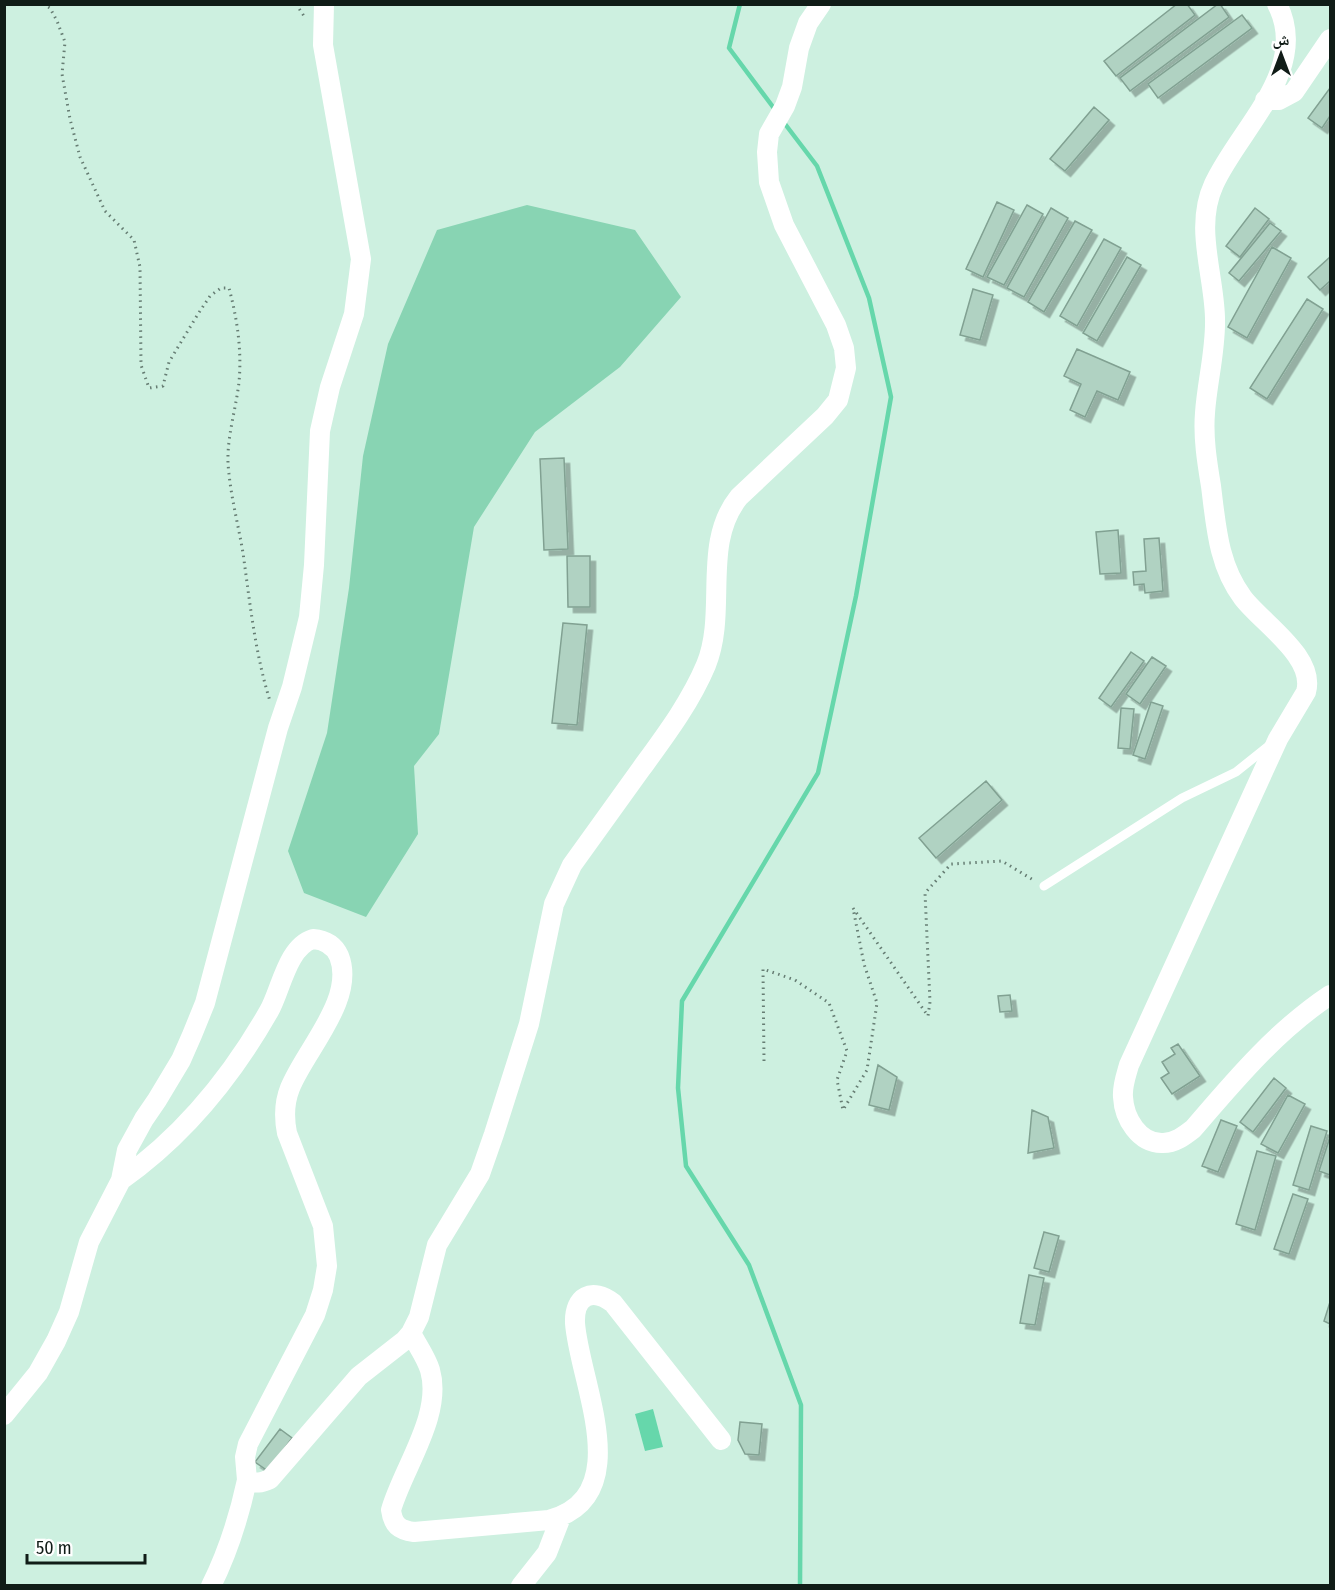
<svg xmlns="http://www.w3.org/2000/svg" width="1335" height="1590" font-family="'Fira Sans Condensed','Noto Naskh Arabic',sans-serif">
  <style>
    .green { fill: #88d4b3 }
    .water { fill: #66d7ab }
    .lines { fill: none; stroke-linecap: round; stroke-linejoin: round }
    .stream { stroke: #66d7ab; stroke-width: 4.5 }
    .building { fill: #b0d2c2; stroke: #81a192; stroke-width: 1.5; filter: url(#shadow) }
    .path { stroke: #667d73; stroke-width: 3; stroke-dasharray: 1.5 4.5; stroke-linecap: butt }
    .service { stroke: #fff; stroke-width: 9 }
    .minor { stroke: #fff; stroke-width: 20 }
  </style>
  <defs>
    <filter id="shadow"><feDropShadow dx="5.5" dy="5.5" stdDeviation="0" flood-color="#0004"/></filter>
  </defs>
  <rect width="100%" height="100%" fill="#cdf0e0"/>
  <path class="green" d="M527,205l108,25 46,67 -61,70 -85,65 -61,95 -35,207 -25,32 4,68 -52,83 -62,-24 -16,-42 39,-118 22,-145 14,-132 25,-112 49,-114z"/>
  <path class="water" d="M653,1409l10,38 -18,4 -10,-37z"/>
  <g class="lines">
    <path class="stream" d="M740,4l-11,44 47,63
      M782,120l35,46 52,132 22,99 -35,199 -38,177 -136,228 -4,87 8,78 63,99 52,140 -1,181"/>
  </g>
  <path class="building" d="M1177,4h10l8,11 -79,61 -12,-15z
    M1218,4h2l9,13 -99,74 -10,-13z
    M1242,15l10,13 -94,70 -10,-14z
    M1330,88v28l-8,12 -14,-10z
    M1094,107l15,13 -44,51 -15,-12z
    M997,202l17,8 -31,67 -17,-8z
    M1027,205l16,9 -39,71 -17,-8z
    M1051,208l17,10 -44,79 -17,-9z
    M1255,208l14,11 -29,38 -14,-11z
    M1075,221l17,9 -48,82 -16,-10z
    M1270,223l11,8 -42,50 -10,-8z
    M1104,239l17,9 -44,78 -17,-10z
    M1272,247l19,11 -44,80 -19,-11z
    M1127,257l14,8 -44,76 -14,-8z
    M1330,257v24l-10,9 -12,-13z
    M973,289l20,6 -13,45 -20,-5z
    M1307,299l16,10 -56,90 -17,-11z
    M1077,349l53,23 -12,28 -21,-9 -12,26 -15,-7 11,-26 -17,-8z
    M564,458l4,91 -24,1 -4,-91z
    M1118,530l3,43 -21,1 -4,-42z
    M1159,538l4,53 -18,2 -1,-9 -10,1 -1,-13 13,-1 -2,-32z
    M567,556h23v51h-22z
    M563,623l24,2 -10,100 -25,-2z
    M1131,652l13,9 -33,46 -12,-9z
    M1152,657l14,9 -26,38 -14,-10z
    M1151,702l12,4 -18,53 -12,-4z
    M1121,708l13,1 -4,40 -12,-1z
    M986,781l16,19 -66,58 -17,-20z
    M1010,995l2,16 -12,1 -2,-16z
    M1178,1044l22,32 -28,18 -11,-16 8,-5 -7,-11 13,-8 -4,-6z
    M878,1065l19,12 -8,33 -20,-5z
    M1274,1078l12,10 -33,44 -13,-10z
    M1288,1095l17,9 -27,49 -17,-9z
    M1032,1110l16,7 6,31 -26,5z
    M1221,1120l16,6 -19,46 -16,-6z
    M1311,1126l16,5 -18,59 -16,-5z
    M1330,1137v38l-11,-4z
    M1257,1151l19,5 -21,74 -19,-6z
    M1293,1194l15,5 -19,55 -15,-5z
    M1044,1232l15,4 -10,36 -15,-4z
    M1029,1275l15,3 -9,47 -15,-2z
    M1330,1302v22l-6,-3z
    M740,1422l22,2 -3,31 -14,-1 -7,-14z
    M280,1429l12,9 -24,33 -13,-9z"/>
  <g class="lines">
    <path class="path" d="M43,4l7,4 7,13 8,21 -3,32 8,45 10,38 25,54 29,29 6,27 1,98 8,23 14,-2 6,-24 29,-48 12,-18 11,-8h8c8,30 13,62 10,94 -3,27 -12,54 -11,81 2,31 10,60 15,90 7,50 12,100 27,148
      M296,4l10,15
      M764,1061l-1,-92 32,11 34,23 18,48 -10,29 6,30 24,-40 10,-67 -13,-39 -11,-56 75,108 2,-14 -5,-109 26,-29 51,-3 33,20"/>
    <path class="service" d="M1044,886l138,-88 54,-26 35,-28"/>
    <path class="minor" d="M1277,4c34,65 -38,125 -63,180 -20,43 0,89 1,134 1,32 -8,64 -10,95 -2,24 2,49 6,73 5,39 7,79 32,112 19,25 73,59 63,94l-28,47 -149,326c-3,11 -7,21 -6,32 1,21 16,47 40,46 12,0 21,-7 30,-14 42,-49 83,-98 137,-134
      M1265,100h14l15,-8 36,-53
      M121,1180c61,-43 111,-104 148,-169 12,-21 18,-64 44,-72 12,1 21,6 26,17 17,43 -34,94 -49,132 -6,15 -6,30 -3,45l36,93 4,40 -4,24 -8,25 -67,129 -3,13 2,23c9,4 14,3 23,-1l89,-103 46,-36 6,-7 8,-16 18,-72 43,-71 14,-40 35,-110 25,-120 18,-39c23,-32 46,-64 69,-96 24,-33 49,-66 65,-104 22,-54 -5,-121 33,-168l86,-81 13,-16 8,-32 -2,-20 -8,-23 -52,-100 -15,-43 -2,-30 2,-18 16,-28 7,-19 7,-39 9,-25 13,-19
      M411,1333c6,12 15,24 19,37 13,45 -27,98 -39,140 2,15 8,20 23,22l135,-12c89,-24 30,-138 26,-197 -1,-27 17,-36 38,-20l108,137
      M4,1415l34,-42 18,-32 13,-29 20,-70 32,-62 6,-30 17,-31 13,-19 24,-40 11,-25 13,-32 73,-275 14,-41 17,-70 5,-52 6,-134 10,-44 24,-73 7,-55 -38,-214 1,-41
      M211,1586c17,-34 28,-69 36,-106
      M521,1586l26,-33 14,-36"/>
  </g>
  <rect width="1335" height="1590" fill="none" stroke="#101c17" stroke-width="12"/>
  <g transform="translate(1281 54)" stroke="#ffffff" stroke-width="4.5" paint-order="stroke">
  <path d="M0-4.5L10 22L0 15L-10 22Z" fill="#101c17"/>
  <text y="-9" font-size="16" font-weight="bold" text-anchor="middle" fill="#101c17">ش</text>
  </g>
  <path d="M27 1554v9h118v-9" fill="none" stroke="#101c17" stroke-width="3"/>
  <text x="36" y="1554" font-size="18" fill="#101c17" stroke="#ffffff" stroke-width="4.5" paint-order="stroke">50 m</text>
</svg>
